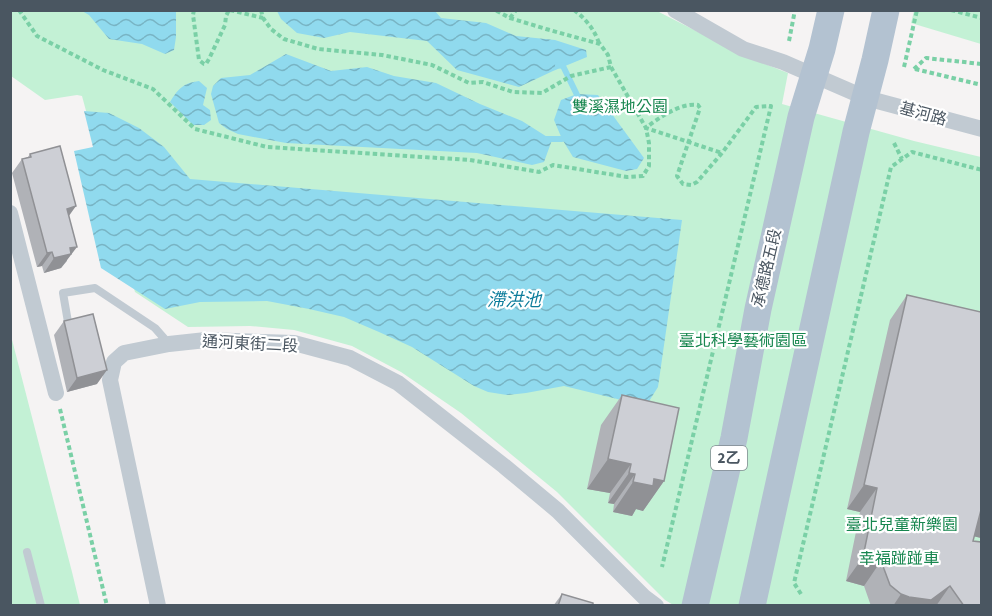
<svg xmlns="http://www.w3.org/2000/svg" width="992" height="616" font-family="'Source Sans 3','Noto Sans TC',sans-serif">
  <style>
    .park { fill: #c3f1d5 }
    .water { fill: url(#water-waves) }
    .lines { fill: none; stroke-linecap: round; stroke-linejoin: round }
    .stream { stroke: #90daee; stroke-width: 6 }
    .path { stroke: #7ad0a6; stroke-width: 4; stroke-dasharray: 4.5 3; stroke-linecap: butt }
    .lane { stroke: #c1cad2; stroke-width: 8 }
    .street { stroke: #c1cad2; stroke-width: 16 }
    .primary { stroke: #b3c2d1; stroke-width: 27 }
    .wall { fill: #b0b2b7 }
    .shaded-wall { fill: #909195 }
    .building { fill: #cdcfd5; stroke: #909195; stroke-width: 1.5 }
    .labels { text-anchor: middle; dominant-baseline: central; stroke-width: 4.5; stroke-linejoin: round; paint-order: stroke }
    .shield { fill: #fff; stroke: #808990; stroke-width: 1.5 }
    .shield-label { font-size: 15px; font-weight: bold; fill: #4a5661 }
    .park-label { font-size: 16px; fill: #17864f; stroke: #fff }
    .street-label { font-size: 16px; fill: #4a5661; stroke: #fff }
    .water-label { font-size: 18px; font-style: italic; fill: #0c7c9b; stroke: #fff }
  </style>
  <defs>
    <pattern id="water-waves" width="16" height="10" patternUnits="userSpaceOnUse" patternTransform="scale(1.5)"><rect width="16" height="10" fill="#90daee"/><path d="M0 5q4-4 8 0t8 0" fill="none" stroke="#78b4c4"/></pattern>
  </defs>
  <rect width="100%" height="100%" fill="#f5f3f3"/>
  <path class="park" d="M11,11h646l88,45 43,17 -6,31 132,37 67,16v448l-306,1 -10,-6 -108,-108 -96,-79 -60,-41 -49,-26 -58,-16 -44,-4 -62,1 -53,-35 -53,-196 -5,-1 -32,5 -34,-24z
    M914,11h67v33l-70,-21z
    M10,332l62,240 8,33h-69z"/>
  <path class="water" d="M82,11h94v26l-2,13 -9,4 -23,-10 -33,-5 -20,-24z
    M277,11h158l6,7 45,5 30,13 39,4 31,10 1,7 -34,14 -34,16 -62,-17 -30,-29 -77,-9 -26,6 -27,-5 -16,-14z
    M286,54l45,17 36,-4 27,9 42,7 44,21 42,17 30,19 -8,22 -12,3 -55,-12 -191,-10 -48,-9 -11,-5 -8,-6 -8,-29 2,-8 8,-8 29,-3z
    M199,81l8,7 -4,17 7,5 1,10 -7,5h-11l-23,-23c8,-13 13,-19 29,-21z
    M577,94l21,1 46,63 -7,11 -11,2 -53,-14 -11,-18 -8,-19 7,-20z
    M84,111l25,2 30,15 25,19 26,32 492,41 -24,167 -12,19 -82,-20 -38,7 -19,2 -19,-3 -14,-6 -62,-39 -33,-15 -35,-15 -35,-8 -42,-8 -67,1 -35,7 -64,-41 -27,-117 19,-4z"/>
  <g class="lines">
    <path class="stream" d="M558,65l5,1 17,35
      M546,139h16l6,-2"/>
    <path class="path" d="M19,10l18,26 66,34 50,19 42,40 72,18 203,13 69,12 14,-7 74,12 16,-1 6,-10v-23l-3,-15 76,25
      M194,10l-1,5 6,45 5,4h2l3,-5 16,-34 1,-9 3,-6
      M230,10l33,8
      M261,10l2,8 8,11 13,10 34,10 64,6 50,10 37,18 14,-1 30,10 29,1 29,-17 40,-9 -3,-12 -8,-11 -54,-15 -36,-11 -15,-8
      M574,10c12,9 20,19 25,33
      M951,10l31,8
      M510,18l6,-8
      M789,41l6,-31
      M611,67l35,61c12,-10 36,-26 52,-23l2,3 -23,68 6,8 8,1 6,-3 25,-29 34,-46 15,-1 -109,461
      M904,67l13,-57
      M914,69l12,-11 56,6
      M915,69l67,16
      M894,143l8,16
      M60,409l47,197
      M801,594l-7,-11 97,-416 21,-15 70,18"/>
    <path class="lane" d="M68,322l-5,-29 32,-5 60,40 14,16
      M27,552l14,54"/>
    <path class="street" d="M675,10l68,39 40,13 83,36 116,31
      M10,213l46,180
      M158,606l-48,-226 4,-18 10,-9 45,-9 37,-4 88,3 56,15 48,25 106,83 54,45 86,86 12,9"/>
    <path class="primary" d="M695,606l39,-168 24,-129 43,-192 21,-68 9,-39
      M752,606l104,-474 19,-72 11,-50"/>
  </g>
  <path class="wall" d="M30,154l39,62 -2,45 -6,7 -17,5 -2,-7 -5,1 -25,-94 10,-14 6,-2z
    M907,295l74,17v226l-7,-2 -1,5 8,65h-110l-7,-20 -18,-5 14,-69 -13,-3 43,-189z
    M64,321l33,63 -30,8 -13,-57z
    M622,395l42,86 -21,30 -7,-2 -4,7 -19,-4 1,-8 -6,-1 2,-10 -23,-4 14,-64z
    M562,594l31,12h-40z"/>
  <path class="shaded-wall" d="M76,206l-10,14 1,-11z
    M77,247l-16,21 -17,5 10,-15 16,-10z
    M52,252l-10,14 -5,1 10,-14z
    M107,370l-10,14 -30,8 10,-14z
    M608,459l23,5 -21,29 -23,-4z
    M629,473l6,1 -21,30 -6,-1z
    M654,479l10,2 -21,30 -7,-2 -4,7 -19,-4 20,-30z
    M864,485l13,3 -17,24 -13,-3z
    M981,510v28l-17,-4z
    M863,557l18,4 -17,25 -18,-5z
    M950,586l-14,20h-43l8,-12z"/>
  <path class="building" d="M60,146l16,60 -9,3 10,38 -7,1 1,6 -17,4 -2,-6 -5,1 -25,-94 9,-2 -1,-3z
    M907,295l74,17v198l-8,31 8,1v64h-17l-14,-20 -19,14 -22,-3 -8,-3 -11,-9 -9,-24 -18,-4 14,-69 -13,-3z
    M93,314l14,56 -30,8 -13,-57z
    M622,395l57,13 -15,73 -10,-2 -1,7 -20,-4 2,-8 -6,-1 2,-9 -23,-5z
    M562,594l31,9v3h-35z"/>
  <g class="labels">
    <rect class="shield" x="711" y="446" width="36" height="24" rx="4.5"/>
    <g class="shield-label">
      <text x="729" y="458">2乙</text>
    </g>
    <g class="park-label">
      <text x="620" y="107">雙溪濕地公園</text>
      <text x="743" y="341">臺北科學藝術園區</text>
      <text x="902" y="525">臺北兒童新樂園</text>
      <text x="899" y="559">幸福踫踫車</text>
    </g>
    <g class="street-label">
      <text transform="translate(923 114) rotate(15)">基河路</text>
      <text transform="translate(767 268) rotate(-77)">承德路五段</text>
      <text transform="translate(250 344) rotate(3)">通河東街二段</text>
    </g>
    <g class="water-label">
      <text x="514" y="300">滯洪池</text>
    </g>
  </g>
  <rect width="992" height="616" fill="none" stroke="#4a5661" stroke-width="24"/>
</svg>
